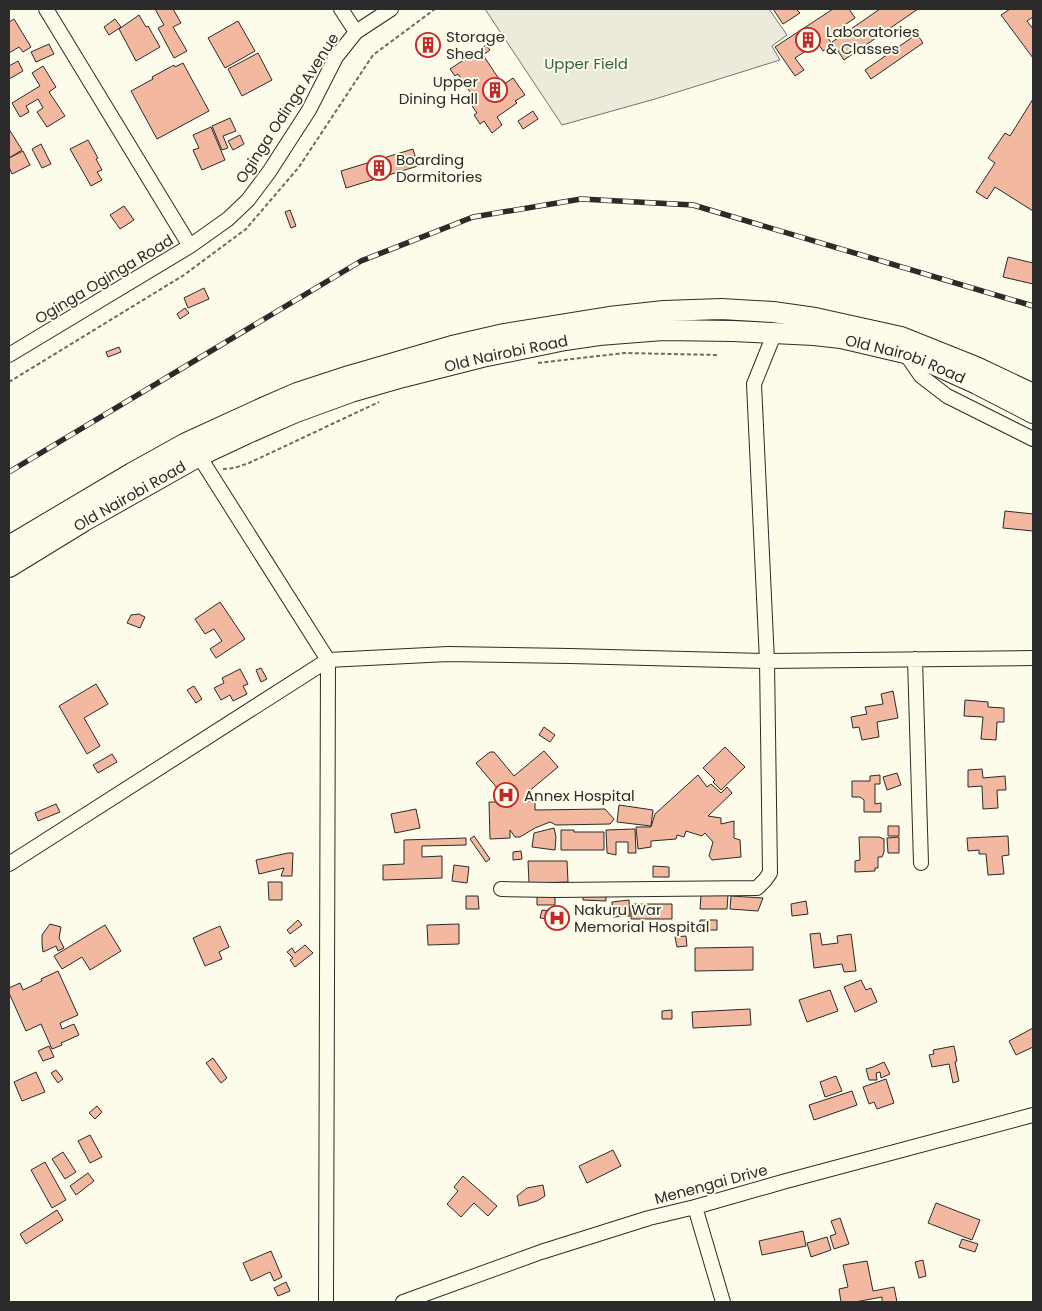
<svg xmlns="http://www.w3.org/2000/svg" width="1042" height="1311" font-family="Poppins,sans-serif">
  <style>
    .green { fill: #ecebdb; stroke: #74746e }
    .building { fill: #f2b8a0; stroke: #2b2b2b }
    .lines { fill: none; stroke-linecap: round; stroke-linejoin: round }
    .minor-casing { stroke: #2b2b2b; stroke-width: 16 }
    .highway-casing { stroke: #2b2b2b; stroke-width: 22 }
    .path { stroke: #6a6964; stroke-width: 2; stroke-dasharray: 4 2.5; stroke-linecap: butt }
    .minor { stroke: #fdfbea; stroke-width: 14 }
    .highway { stroke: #fdfbea; stroke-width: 20 }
    .rail-casing { stroke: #2b2b2b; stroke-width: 5.5 }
    .rail { stroke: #fdfbea; stroke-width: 4; stroke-dasharray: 11; stroke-linecap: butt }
    .labels { text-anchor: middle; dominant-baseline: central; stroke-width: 4; stroke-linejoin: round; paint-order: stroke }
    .poi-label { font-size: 15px; fill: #2b2b2b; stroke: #fdfbea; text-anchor: start }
    .park-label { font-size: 15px; fill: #34623c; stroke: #fdfbea }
    .street-label { font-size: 15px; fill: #2b2b2b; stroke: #fdfbea }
  </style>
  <rect width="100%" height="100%" fill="#fdfbea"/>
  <path class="green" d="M485,9h284l18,26 -15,11 8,14 -125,39 -93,26z"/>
  <path class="building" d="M155,9h18l8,14 -8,4 14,24 -13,7 -16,-30 6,-3z
    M773,9h23l4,4 -17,11z
    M833,9h16l6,9 -28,19 6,8 -10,6 -5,-8 -23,15 9,12 -9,6 -20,-29z
    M880,9h38l-74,51 -12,-18z
    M1010,9h23v8l-6,4 6,8v29l-32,-43z
    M139,15l7,12 2,-1 12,21 -24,14 -17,-32z
    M14,19l17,28 -8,5 -4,-5 -10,6v-31z
    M115,19l6,8 -12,8 -5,-8z
    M238,21l17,30 -30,17 -17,-30z
    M917,34l6,9 -52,36 -6,-9z
    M432,37l5,7 -13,9 -4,-8z
    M49,44l5,10 -18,8 -5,-10z
    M486,45l4,5 -7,5 20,30 10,-7 12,17 -10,6 2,2 -20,14 5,8 -10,8 -8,-12 -4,3 -6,-9 3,-2 -5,-7 5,-4 -19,-28 -3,2 -5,-7z
    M258,53l14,27 -30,16 -14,-27z
    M18,61l5,10 -14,8v-13z
    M183,63l26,48 -52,28 -26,-48 22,-12 -1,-2 22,-12 1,2z
    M43,66l13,21 -7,5 16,24 -18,11 -10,-15 6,-4 -5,-9 -12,7 3,6 -9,5 -8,-14 28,-17 -8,-13z
    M1033,99v112l-38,-24 -8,12 -11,-7 19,-29 -7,-5 17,-25 5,3z
    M533,111l5,8 -15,10 -5,-8z
    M230,118l6,13 -13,5 5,12 -6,2 -10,-24z
    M211,127l14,33 -23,10 -9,-20 6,-2 -6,-13z
    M9,129l13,21 -13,8z
    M240,135l4,9 -11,6 -5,-9z
    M88,140l10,18 -2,1 6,11 -5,2 5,8 -11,6 -21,-37z
    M41,144l10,20 -9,4 -10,-19z
    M413,149l5,17 -72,22 -5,-17z
    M23,151l7,14 -18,9 -3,-7v-9z
    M124,206l10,14 -14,9 -10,-14z
    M290,210l6,16 -5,2 -6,-16z
    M1008,257l25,6v21l-30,-7z
    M204,288l5,11 -21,9 -4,-10z
    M185,308l4,5 -9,6 -3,-5z
    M119,347l2,5 -13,5 -2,-5z
    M1005,511l28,3v17l-30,-3z
    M220,602l25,37 -29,19 -6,-9 12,-8 -8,-12 -9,5 -10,-15z
    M139,614l6,3 -5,11 -13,-5 4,-8z
    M261,668l6,11 -6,3 -5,-12z
    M240,669l8,15 -5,2 4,8 -14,7 -3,-6 -9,5 -7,-12 10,-5 -2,-5z
    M96,684l12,20 -24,14 16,28 -13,8 -28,-48z
    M194,686l8,13 -6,4 -9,-13z
    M893,691l5,27 -21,4 2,15 -17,3 -3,-13 -6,1 -2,-11 16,-3 -2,-7 18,-3 -2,-10z
    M965,700l23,2v5l16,1v14h-7l-1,18 -15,-1 2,-22 -19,-1z
    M544,727l11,8 -5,7 -11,-7z
    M725,747l20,20 -24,23 -8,-8 2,-2 -12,-12z
    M544,751l14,16 -30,25v9h7v9l70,-1 9,10 -4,5 -54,1 -6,-3 -15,6 -15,9h-5l-5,-7v8l-20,1 -1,-37h20l-33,-39 14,-11h4l20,24z
    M112,754l5,8 -19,11 -5,-8z
    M982,769l1,9 22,-2 1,14h-9l1,18 -15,1 -1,-23 -14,1v-17z
    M897,773l4,12 -14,5 -4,-13z
    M698,775l9,12 4,-3 10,9 6,-6 5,6 -24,23 13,2v6l13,-3v17l6,2 1,17 -29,3 -3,-4 4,-14 -8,-9 -3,3 -16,-5 -2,6 -7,-2 -1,4 -25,2v6l-13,2 -2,-22h15l4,-13z
    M880,775v9h-5v20l6,-1v9h-17v-12l-4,-3h-8v-16h18v-5z
    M56,804l4,8 -22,9 -3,-8z
    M619,805l34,5 -2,16 -34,-4z
    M416,809l4,19 -25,5 -4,-19z
    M888,826h11v10h-11z
    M554,828l2,9 -1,13 -23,-3 2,-14z
    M635,829l1,24h-8v-11h-12v13l-9,-2 -1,-23z
    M561,830h13v2h30v18h-43z
    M474,836l16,23 -4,3 -16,-23z
    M1008,836l1,19 -7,1 2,18 -16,1 -2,-21h-7v-4l-11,1 -1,-13z
    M859,837h20l5,2v13l-2,5h-4v11h-3v3l-20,1v-11l5,-1z
    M899,837v16h-11l-1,-15z
    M466,838v7l-44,1v11l20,-1v22l-59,2v-15l21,-1v-24z
    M521,851l1,8 -9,1v-8z
    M288,853h5l-1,23h-11l3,-8 -25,6 -3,-14z
    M528,861h39l1,21 -39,1z
    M454,865l15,2 -2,16 -15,-2z
    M653,866l16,1v10h-16z
    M268,882h14v18h-13z
    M583,893l23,1v7l-23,-1z
    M555,894v11h-18v-10z
    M701,895h27l-1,14h-27z
    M466,896h12l1,13h-13z
    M731,896l32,2 -5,13 -28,-2z
    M629,900l1,16 -17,1 -1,-15z
    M806,901l2,13 -16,2 -1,-12z
    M631,904h41v15h-41z
    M542,910l8,1 -2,8 -8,-1z
    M298,920l4,5 -12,9 -3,-4z
    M700,920h17v10h-17z
    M50,924l11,3 -2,11 5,10 -6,3 -2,-5 -13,6 -1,-8v-9z
    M459,924v20l-31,1 -1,-20z
    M105,925l16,26 -31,19 -8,-13 -20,12 -8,-13z
    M220,926l9,21 -10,5 3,7 -17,7 -12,-28z
    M820,933l2,12 16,-2 -1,-7 14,-2 5,37 -12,1 -2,-8 -28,4 -4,-34z
    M686,936l1,10 -10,1 -2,-10z
    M305,945l8,8 -18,14 -5,-7 3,-2 -6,-6 5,-4 3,5z
    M753,947v23l-58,1v-23z
    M58,971l20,44 -18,8 2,6 12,-5 5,11 -18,8 1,2 -10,4 -11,-25 -15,7 -17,-38v-5l11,-5 3,7 19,-9 -1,-2z
    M861,980l5,10 5,-2 6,14 -22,10 -11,-25z
    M830,990l8,21 -31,11 -8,-22z
    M750,1009l1,16 -58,3 -1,-16z
    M672,1010v9h-10v-8z
    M1033,1028v19l-17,8 -7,-14z
    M49,1046l5,11 -11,4 -5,-10z
    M954,1046l3,15 -2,1 4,19 -6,2 -4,-19 -17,3 -3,-12 5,-1 -1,-4z
    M213,1058l14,20 -6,5 -15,-20z
    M884,1062l6,12 -9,4 -1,-6 -4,1 1,7h-8l-3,-11 7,-2z
    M56,1070l7,9 -5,4 -7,-10z
    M36,1072l9,20 -23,9 -8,-19z
    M836,1076l6,15 -17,6 -5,-15z
    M886,1079l8,24 -17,6 -3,-7 -5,2 -6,-17z
    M852,1091l5,14 -43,15 -5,-15z
    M97,1106l5,6 -7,7 -6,-6z
    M90,1135l12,22 -12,6 -12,-22z
    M613,1150l8,16 -34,17 -8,-17z
    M63,1152l13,20 -11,7 -13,-20z
    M45,1162l21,38 -14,8 -21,-38z
    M88,1173l6,8 -18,14 -6,-9z
    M463,1176l34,30 -9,10 -14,-13 -13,14 -14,-13 11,-13 -4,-4z
    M543,1185l2,11 -8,5 -18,5 -2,-10 10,-8z
    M936,1203l44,17 -8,20 -44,-17z
    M57,1210l6,10 -37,24 -6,-10z
    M840,1218l9,26 -15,5 -4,-13 6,-2 -5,-13z
    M803,1231l3,15 -44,9 -3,-14z
    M827,1237l4,13 -20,7 -4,-14z
    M962,1239l16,5 -3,8 -16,-5z
    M271,1251l11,26 -8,4 -4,-9 -19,9 -8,-18z
    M923,1260l3,16 -7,2 -4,-16z
    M867,1261l6,30 21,-4 3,15h-15v-5l-27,5h-14l-2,-13 9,-2 -5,-22z
    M286,1282l4,9 -12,5 -4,-8z"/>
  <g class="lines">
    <defs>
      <path id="minor" d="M46,9l144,237
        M341,9l15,23
        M905,353l16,23 26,20 86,43
        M9,355l181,-109 38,-27 20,-19 21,-28 40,-62 27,-53 20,-25 35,-23
        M199,456l129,204 -2,642
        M915,659l6,204
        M9,864l319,-204 120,-6 122,2 197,5 266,-3
        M501,889l54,1 202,-2 8,-8 5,-7 -3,-212 -13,-277 21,-52
        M695,1207l28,95
        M403,1302l138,-50 108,-34 46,-11 91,-26 247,-66"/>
      <g id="highway">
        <path d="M9,546l123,-73 54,-30 81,-37 30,-13 52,-17 103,-30 52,-12 105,-17 55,-6 57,-2 52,3 42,6 86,19 75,30 57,27"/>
        <path id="s1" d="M9,567l75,-46 115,-65 49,-23 48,-21 55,-20 52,-15 79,-20 83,-17 34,-5 64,-5 70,1 81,4 27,3 64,15 21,8 51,23 56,29"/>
      </g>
    </defs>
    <use href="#minor" class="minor-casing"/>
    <use href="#highway" class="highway-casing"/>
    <path class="path" d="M538,363l87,-10 93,2
      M9,382l175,-107 62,-46 53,-62 74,-112 62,-46
      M223,469l11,-1 15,-5 130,-61"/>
    <use href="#minor" class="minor"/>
    <use href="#highway" class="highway"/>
    <defs>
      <path id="rail" d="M9,472l352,-211 112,-44 108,-18 112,6 340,101"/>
    </defs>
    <use href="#rail" class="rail-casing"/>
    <use href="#rail" class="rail"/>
  </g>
  <defs>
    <symbol id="building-ring" viewBox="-11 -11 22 22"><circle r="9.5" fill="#fdfbea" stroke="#c62828" stroke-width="1.5"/><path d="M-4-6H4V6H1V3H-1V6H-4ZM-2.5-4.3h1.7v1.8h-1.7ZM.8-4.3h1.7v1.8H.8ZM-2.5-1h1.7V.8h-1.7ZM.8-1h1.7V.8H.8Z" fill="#c62828"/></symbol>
    <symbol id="hospital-ring" viewBox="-11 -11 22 22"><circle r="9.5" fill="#fdfbea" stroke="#c62828" stroke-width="1.5"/><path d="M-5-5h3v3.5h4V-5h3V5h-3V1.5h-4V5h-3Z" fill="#c62828"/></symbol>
  </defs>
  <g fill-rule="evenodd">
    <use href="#building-ring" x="794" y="26" width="28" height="28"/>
    <use href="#building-ring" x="414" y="31" width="28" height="28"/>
    <use href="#building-ring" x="481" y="76" width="28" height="28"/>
    <use href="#building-ring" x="365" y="154" width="28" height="28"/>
    <use href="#hospital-ring" x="492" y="781" width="28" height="28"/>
    <use href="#hospital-ring" x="543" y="904" width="28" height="28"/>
  </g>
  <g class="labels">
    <g class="poi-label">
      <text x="826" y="31">Laboratories<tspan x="826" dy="17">&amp; Classes</tspan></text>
      <text x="446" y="36">Storage<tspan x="446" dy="17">Shed</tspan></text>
      <text x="478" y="81" text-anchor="end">Upper<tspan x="478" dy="17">Dining Hall</tspan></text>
      <text x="396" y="159">Boarding<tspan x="396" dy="17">Dormitories</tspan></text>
      <text x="524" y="795">Annex Hospital</text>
      <text x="574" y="909">Nakuru War<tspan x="574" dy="17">Memorial Hospital</tspan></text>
    </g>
    <g class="park-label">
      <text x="586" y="63">Upper Field</text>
    </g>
    <g class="street-label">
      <text transform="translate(287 108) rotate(-57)">Oginga Odinga Avenue</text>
      <text transform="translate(104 279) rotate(-31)">Oginga Oginga Road</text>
      <text stroke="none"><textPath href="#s1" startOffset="545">Old Nairobi Road</textPath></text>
      <text stroke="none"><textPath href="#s1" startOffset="950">Old Nairobi Road</textPath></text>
      <text stroke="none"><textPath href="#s1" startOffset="140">Old Nairobi Road</textPath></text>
      <text transform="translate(711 1184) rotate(-15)">Menengai Drive</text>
    </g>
  </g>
  <rect width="1042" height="1311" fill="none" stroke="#2b2b2b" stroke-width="20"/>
</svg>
